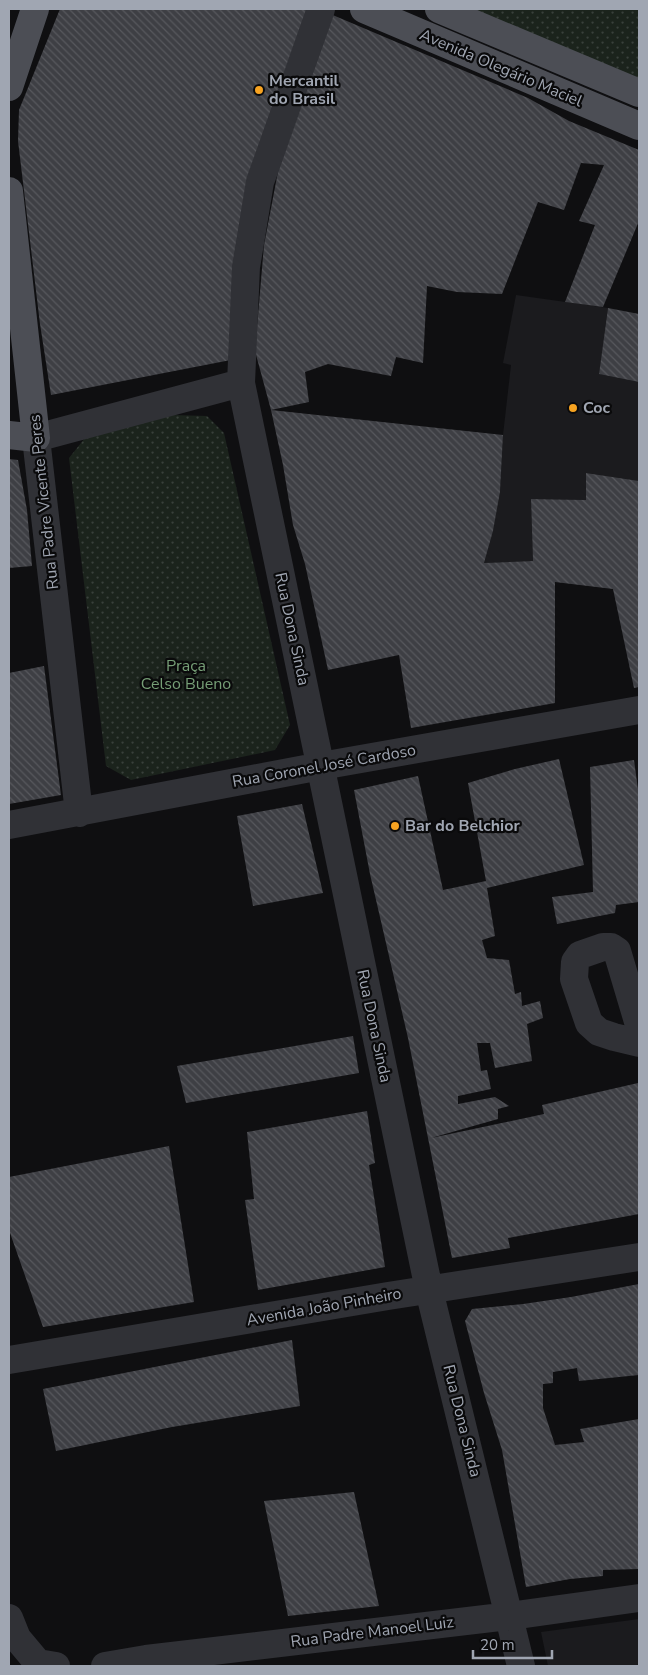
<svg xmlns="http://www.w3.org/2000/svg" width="648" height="1675" font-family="'Nunito Sans',sans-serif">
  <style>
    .built { fill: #1b1b1e }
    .park { fill: url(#park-dots) }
    .building { fill: url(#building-back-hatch) }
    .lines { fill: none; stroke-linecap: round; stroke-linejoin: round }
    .minor { stroke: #303136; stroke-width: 28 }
    .major { stroke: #4c4e55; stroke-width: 28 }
    .poi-dot { fill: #f7a321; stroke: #0a0a0b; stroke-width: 2 }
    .labels { text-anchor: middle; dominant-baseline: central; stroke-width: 4.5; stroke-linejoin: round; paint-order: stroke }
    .street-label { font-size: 16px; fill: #a0a6b2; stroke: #0a0a0b }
    .poi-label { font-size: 16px; font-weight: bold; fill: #a0a6b2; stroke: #0a0a0b; text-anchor: start }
    .park-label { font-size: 16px; fill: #769e76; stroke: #0a0a0b }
  </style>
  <defs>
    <pattern id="park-dots" width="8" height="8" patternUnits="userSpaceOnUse" patternTransform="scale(1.25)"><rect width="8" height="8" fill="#1b231c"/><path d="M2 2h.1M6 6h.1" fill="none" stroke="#39403b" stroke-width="1.8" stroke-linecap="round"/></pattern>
    <pattern id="building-back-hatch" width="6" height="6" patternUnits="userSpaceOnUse" patternTransform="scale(1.25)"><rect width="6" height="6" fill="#3e3f44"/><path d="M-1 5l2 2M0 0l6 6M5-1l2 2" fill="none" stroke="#57585d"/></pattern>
  </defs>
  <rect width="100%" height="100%" fill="#0f0f11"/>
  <path class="built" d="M516,295l92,13 -9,66 40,8v99l-53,-8v27l-55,-1 2,62 -49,2 9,-32 7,-39 3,-57 8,-70 -8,-2z
    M639,1619v47h-91l-7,-34z"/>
  <path class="park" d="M462,9h177v74z
    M172,415l35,1 17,17 66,292 -15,25 -144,30 -25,-14 -37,-308 20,-25z"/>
  <path class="building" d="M60,9h247l-71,350 -185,36 -11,-71 -22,-183 1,-31z
    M328,13l200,85 41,23 70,29v71l-36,86 -38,-5 30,-77 -16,-4 25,-56 -23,-2 -17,47 -26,-8 -36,92 -45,-2 -30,-6 -4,77 -27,-6 -5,19 -63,-12 -23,8 4,30 -38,8 232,25 -3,57 -7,39 -9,32 49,-2 -2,-62 55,1v-27l53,8v206l-5,1 -21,-99 -58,-7v121l-144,25 -12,-73 -71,15 -23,-106 -12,-39 -10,-60 -12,-55 -16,-59 9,-106 16,-84z
    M608,308l31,6v68l-40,-8z
    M9,459l9,1 9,50 5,56 -23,2z
    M44,666l17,129 -52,9v-131z
    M559,759l25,106 -97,23 8,48 -13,4 5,18 22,2 6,34 6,-2 1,14 18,-5 3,17 -16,6 5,37 -37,7 -5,-25h-13l4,28 6,-1 4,19 -33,7v8l37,-7 14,9 -11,3v10l-67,19 113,-24 -2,-9 96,-22 1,131 -131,24 2,10 -58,10 -44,-220 -38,-164 -16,-84 64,-14 25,114 43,-9 -18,-98 47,-14z
    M634,760l5,37v105l-23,3 -1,8 -58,11 -5,-27 41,-5 -3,-125z
    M302,804l21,89 -70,13 -16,-90z
    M353,1036l6,37 -173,30 -9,-37z
    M367,1111l8,52 -6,2 16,102 -127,23 -13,-90 9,-1 -7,-67z
    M169,1146l25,156 -151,25 -34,-97v-53z
    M639,1284v91l-60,6 -2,-13 -24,4v11l-10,1v24l12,37 29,-3 -4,-13 59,-10v150l-36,1v6l-33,3 -44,8 -24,-137 -18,-57 -19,-72 7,-12 51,-5 48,-7z
    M292,1340l8,66 -128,21 -116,24 -13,-62z
    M354,1492l25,114 -91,10 -24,-115z"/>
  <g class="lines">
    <path class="minor" d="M321,9l-61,173 -14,85 -5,116 188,907 92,376
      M79,813l-43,-375 205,-55
      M9,825l312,-59 318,-56
      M639,1025l-22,-74 -6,-4h-8l-23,8 -5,7 -1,17 15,44 10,9 15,5 25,6
      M9,1360l379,-64 251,-39
      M9,1618l8,20 21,25 18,3
      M105,1666l41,-7 364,-43 129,-18"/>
    <path class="major" d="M364,9l275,117
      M439,9l200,84
      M9,87l26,-78
      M9,191l27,247 -27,-3"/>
  </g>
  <g class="poi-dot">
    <circle cx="259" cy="90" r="5"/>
    <circle cx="573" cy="408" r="5"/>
    <circle cx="395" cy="826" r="5"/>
  </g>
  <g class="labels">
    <g class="street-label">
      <text transform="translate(501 68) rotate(23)">Avenida Olegário Maciel</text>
      <text transform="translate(44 502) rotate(-96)">Rua Padre Vicente Peres</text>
      <text transform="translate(292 629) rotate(78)">Rua Dona Sinda</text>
      <text transform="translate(324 766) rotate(-10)">Rua Coronel José Cardoso</text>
      <text transform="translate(374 1026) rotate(78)">Rua Dona Sinda</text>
      <text transform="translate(324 1307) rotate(-10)">Avenida João Pinheiro</text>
      <text transform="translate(462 1421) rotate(76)">Rua Dona Sinda</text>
      <text transform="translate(372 1632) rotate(-7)">Rua Padre Manoel Luiz</text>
    </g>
    <g class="poi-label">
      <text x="269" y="81">Mercantil<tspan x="269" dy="18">do Brasil</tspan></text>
      <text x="583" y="408">Coc</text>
      <text x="405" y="826">Bar do Belchior</text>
    </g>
    <g class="park-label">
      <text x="186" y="666">Praça<tspan x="186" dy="18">Celso Bueno</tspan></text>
    </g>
  </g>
  <rect width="648" height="1675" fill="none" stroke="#a0a6b2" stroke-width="20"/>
  <path d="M473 1650v8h79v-8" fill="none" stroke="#a0a6b2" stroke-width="2.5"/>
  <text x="480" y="1650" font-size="15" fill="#a0a6b2" stroke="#0a0a0b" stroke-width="4" paint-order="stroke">20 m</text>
</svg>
